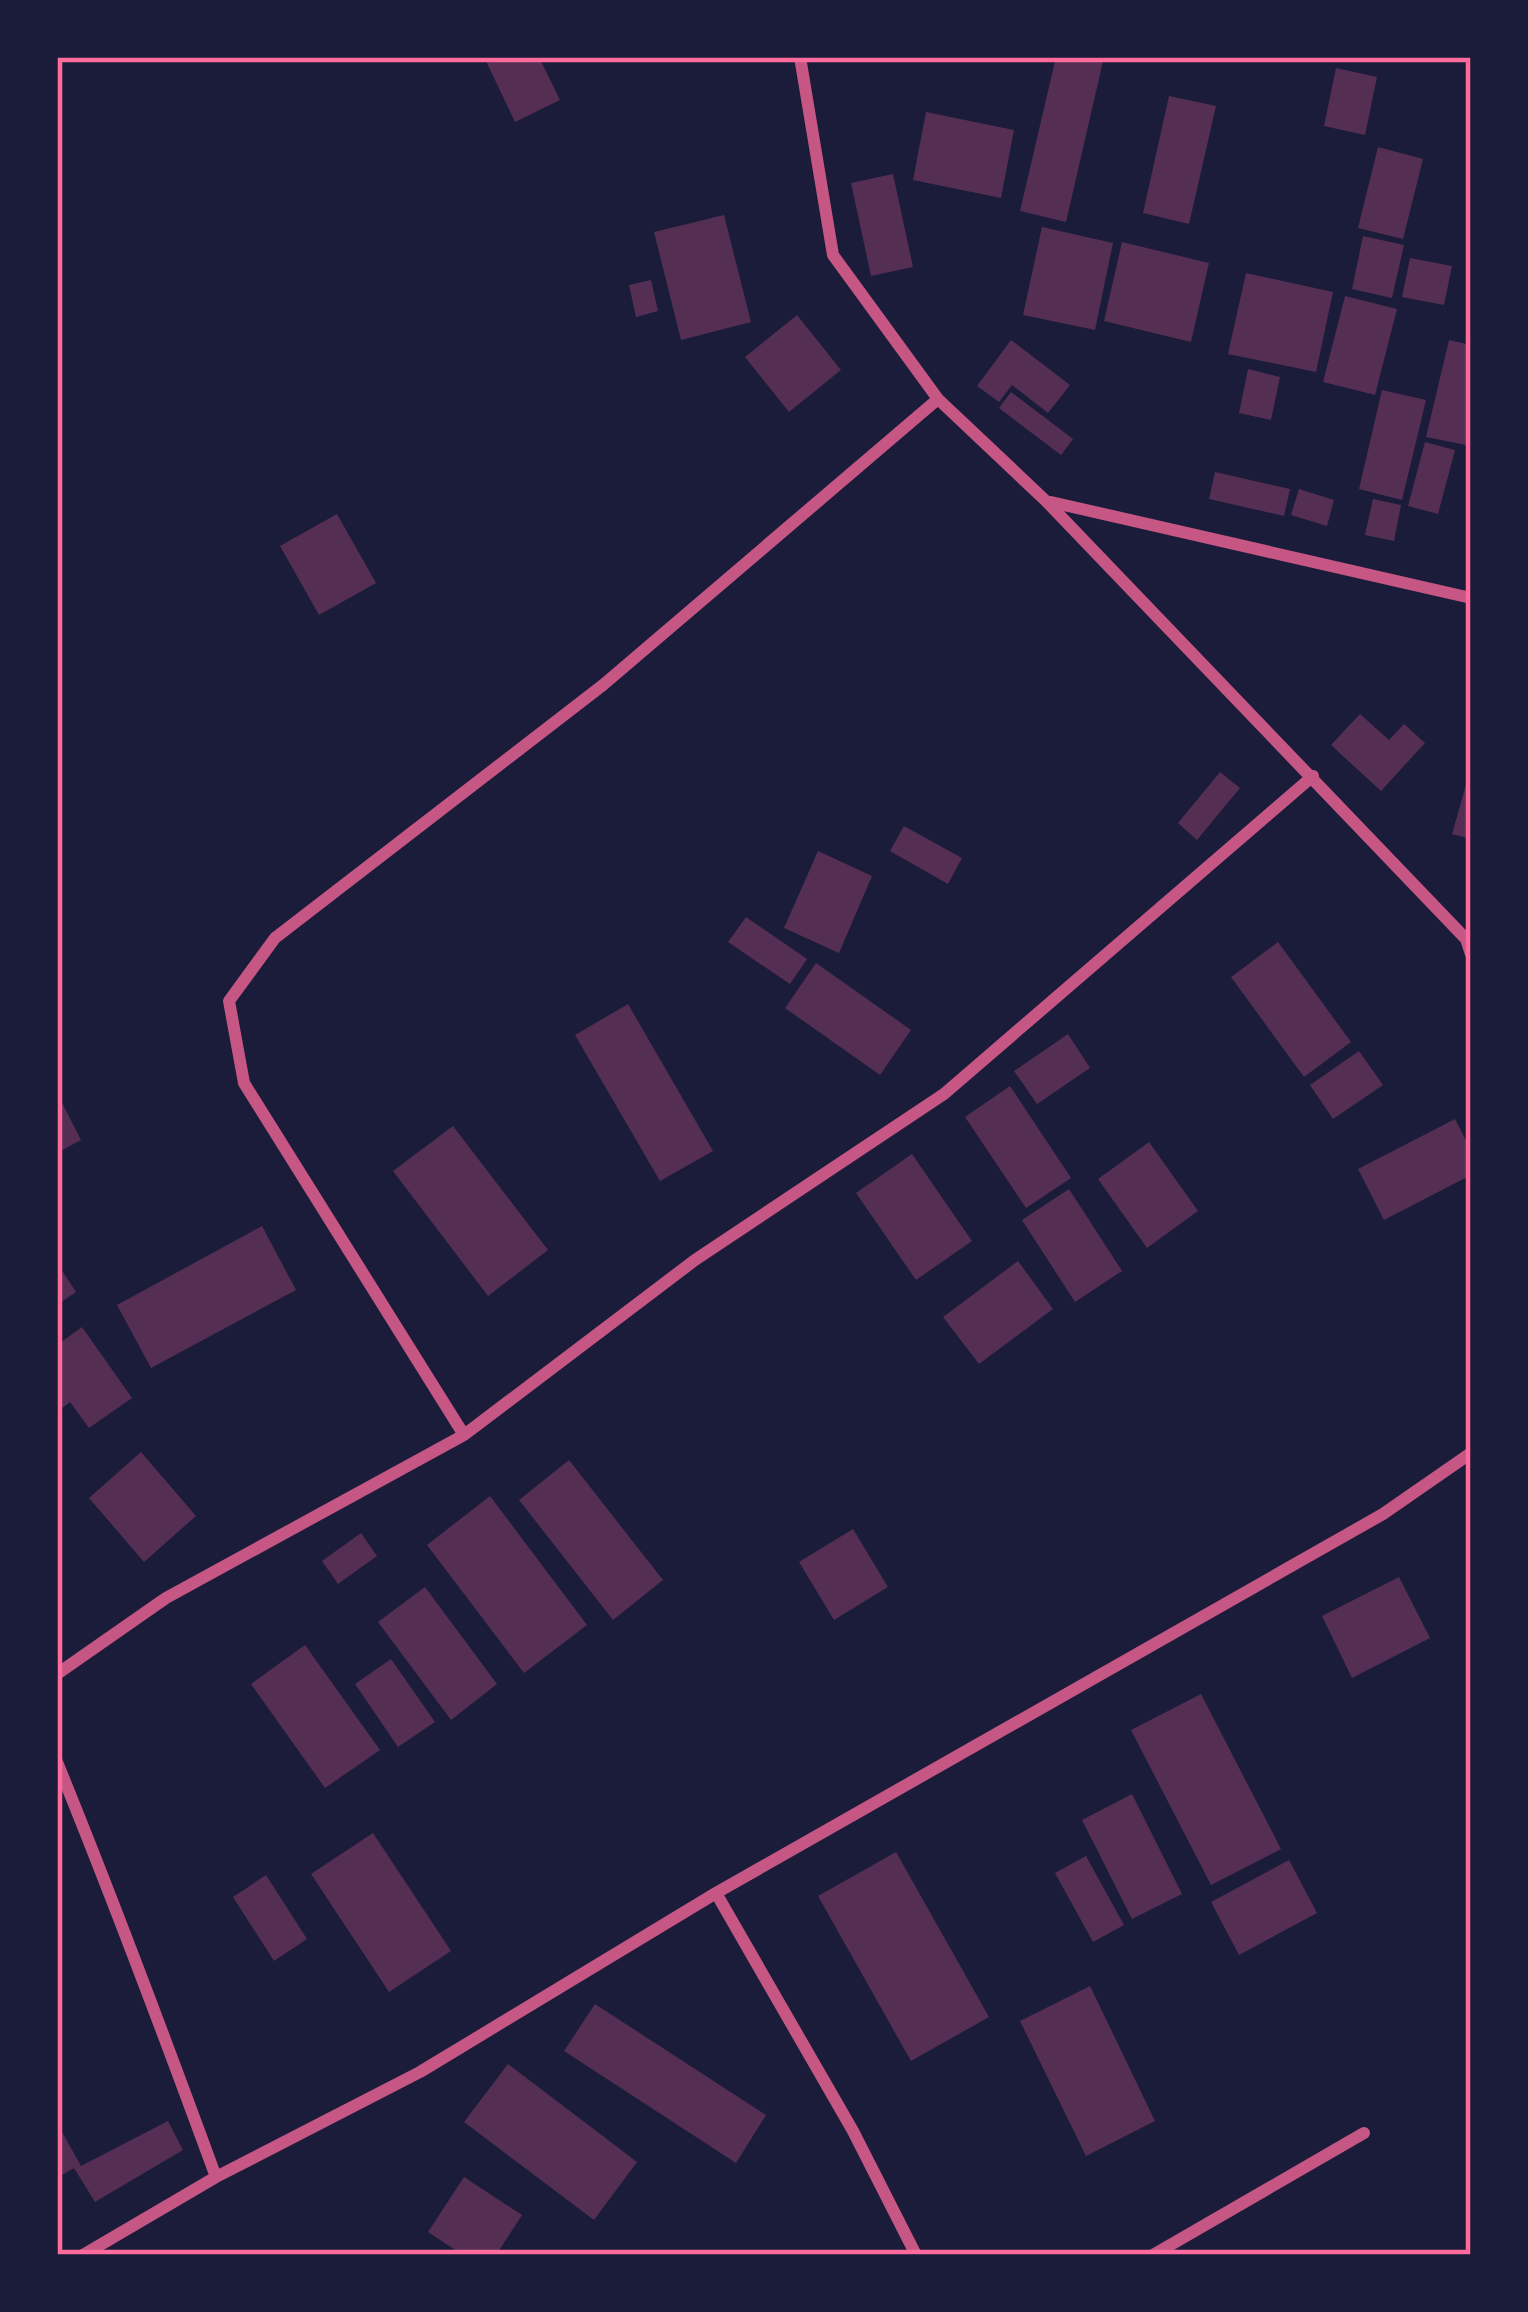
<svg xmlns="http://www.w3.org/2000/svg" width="1528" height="2312" font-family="Figtree,sans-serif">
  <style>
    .building { fill: #542f53 }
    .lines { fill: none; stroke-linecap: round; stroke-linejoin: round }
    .minor { stroke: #c65784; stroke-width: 12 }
    .neatline { fill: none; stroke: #ff6b9d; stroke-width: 4.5 }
  </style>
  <rect width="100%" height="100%" fill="#1b1b3a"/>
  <path class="building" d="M484,57h55l21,43 -45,22z
    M1056,57h48l-38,165 -46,-11z
    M1336,68l41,9 -12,58 -41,-9z
    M1169,96l47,10 -27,118 -46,-11z
    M926,112l88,18 -13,68 -88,-18z
    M1378,147l45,12 -20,80 -45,-11z
    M893,174l20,93 -42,9 -20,-93z
    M724,215l27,107 -70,18 -27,-108z
    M1042,227l71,16 -18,87 -72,-15z
    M1363,236l41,9 -12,53 -40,-9z
    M1122,242l87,21 -18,79 -87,-21z
    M1410,258l42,8 -8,39 -42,-8z
    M1246,273l87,19 -17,80 -88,-18z
    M651,280l7,31 -22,6 -7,-32z
    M1345,296l52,13 -22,86 -52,-13z
    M797,315l44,55 -52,42 -44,-55z
    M1011,340l59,45 -22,28 -36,-28 -13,17 -22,-16z
    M1449,340l22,5 -5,100 -40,-8z
    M1248,369l32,8 -9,43 -32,-7z
    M1382,390l44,10 -24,100 -43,-11z
    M1011,392l62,47 -12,16 -62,-47z
    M1425,442l30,8 -17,64 -30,-8z
    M1215,472l75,17 -6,27 -75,-17z
    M1299,489l35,11 -7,26 -36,-11z
    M1373,499l28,6 -7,36 -29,-6z
    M337,514l39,69 -57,32 -39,-69z
    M1360,714l29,26 15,-16 21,19 -44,48 -50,-46z
    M1471,767v72l-19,-5z
    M1220,772l20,16 -43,52 -19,-17z
    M904,826l58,32 -14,26 -58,-33z
    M818,851l54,25 -33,77 -55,-25z
    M746,917l61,42 -17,25 -62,-42z
    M1278,942l73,100 -47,35 -73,-100z
    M816,963l95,67 -31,45 -95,-67z
    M628,1004l85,147 -53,30 -85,-146z
    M1068,1034l22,34 -53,36 -23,-33z
    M1359,1051l24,34 -50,34 -23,-34z
    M1010,1086l61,92 -45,30 -61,-91z
    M57,1093l24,47 -24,13z
    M1455,1119l16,31v25l-87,45 -26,-51z
    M453,1126l95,124 -60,46 -95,-125z
    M1149,1142l49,69 -51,37 -49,-69z
    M912,1154l60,87 -56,39 -60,-87z
    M1069,1189l53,82 -47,31 -53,-82z
    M262,1226l34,64 -145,78 -34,-63z
    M1018,1261l35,48 -74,55 -36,-47z
    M57,1263l19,29 -19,13z
    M82,1327l50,71 -43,30 -19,-26 -13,10v-67z
    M141,1452l55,64 -52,46 -55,-64z
    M569,1460l94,120 -50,40 -94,-120z
    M490,1496l97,129 -63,48 -97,-128z
    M853,1529l35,58 -54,33 -35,-58z
    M361,1533l16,23 -39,28 -16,-23z
    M1399,1577l31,61 -78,40 -30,-62z
    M425,1587l72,97 -46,36 -73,-98z
    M305,1645l75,105 -55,38 -74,-104z
    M391,1659l44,63 -37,25 -43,-63z
    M1201,1694l80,155 -70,36 -80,-155z
    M1132,1794l50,100 -50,25 -50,-99z
    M373,1833l78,118 -62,41 -78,-118z
    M896,1852l93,165 -78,44 -93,-165z
    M1086,1856l38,69 -31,17 -38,-69z
    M1289,1860l28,53 -78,42 -28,-53z
    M266,1875l41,64 -33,22 -41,-64z
    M1090,1986l65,135 -69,35 -66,-135z
    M595,2004l171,111 -30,48 -172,-112z
    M508,2064l129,98 -43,58 -130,-98z
    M168,2121l15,29 -88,52 -21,-34 -17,10v-55l24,43z
    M464,2177l58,38 -26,40h-33l-35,-23z"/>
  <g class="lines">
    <path class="minor" d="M800,57l33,198 105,144 109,103 419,437 5,15
      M1051,502l420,96
      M464,1435l-220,-352 -15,-82 46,-63 328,-253 335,-286
      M57,1674l109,-76 298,-163 231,-175 249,-166 369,-318
      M57,1762c56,137 108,276 159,415
      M716,1893l137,238 63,124
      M83,2255l133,-78 204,-105 296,-179 667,-379 88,-61
      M1153,2255l211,-122"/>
  </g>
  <rect width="1528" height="2312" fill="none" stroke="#1b1b3a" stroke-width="120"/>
  <rect x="60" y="60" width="1408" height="2192" class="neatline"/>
</svg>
